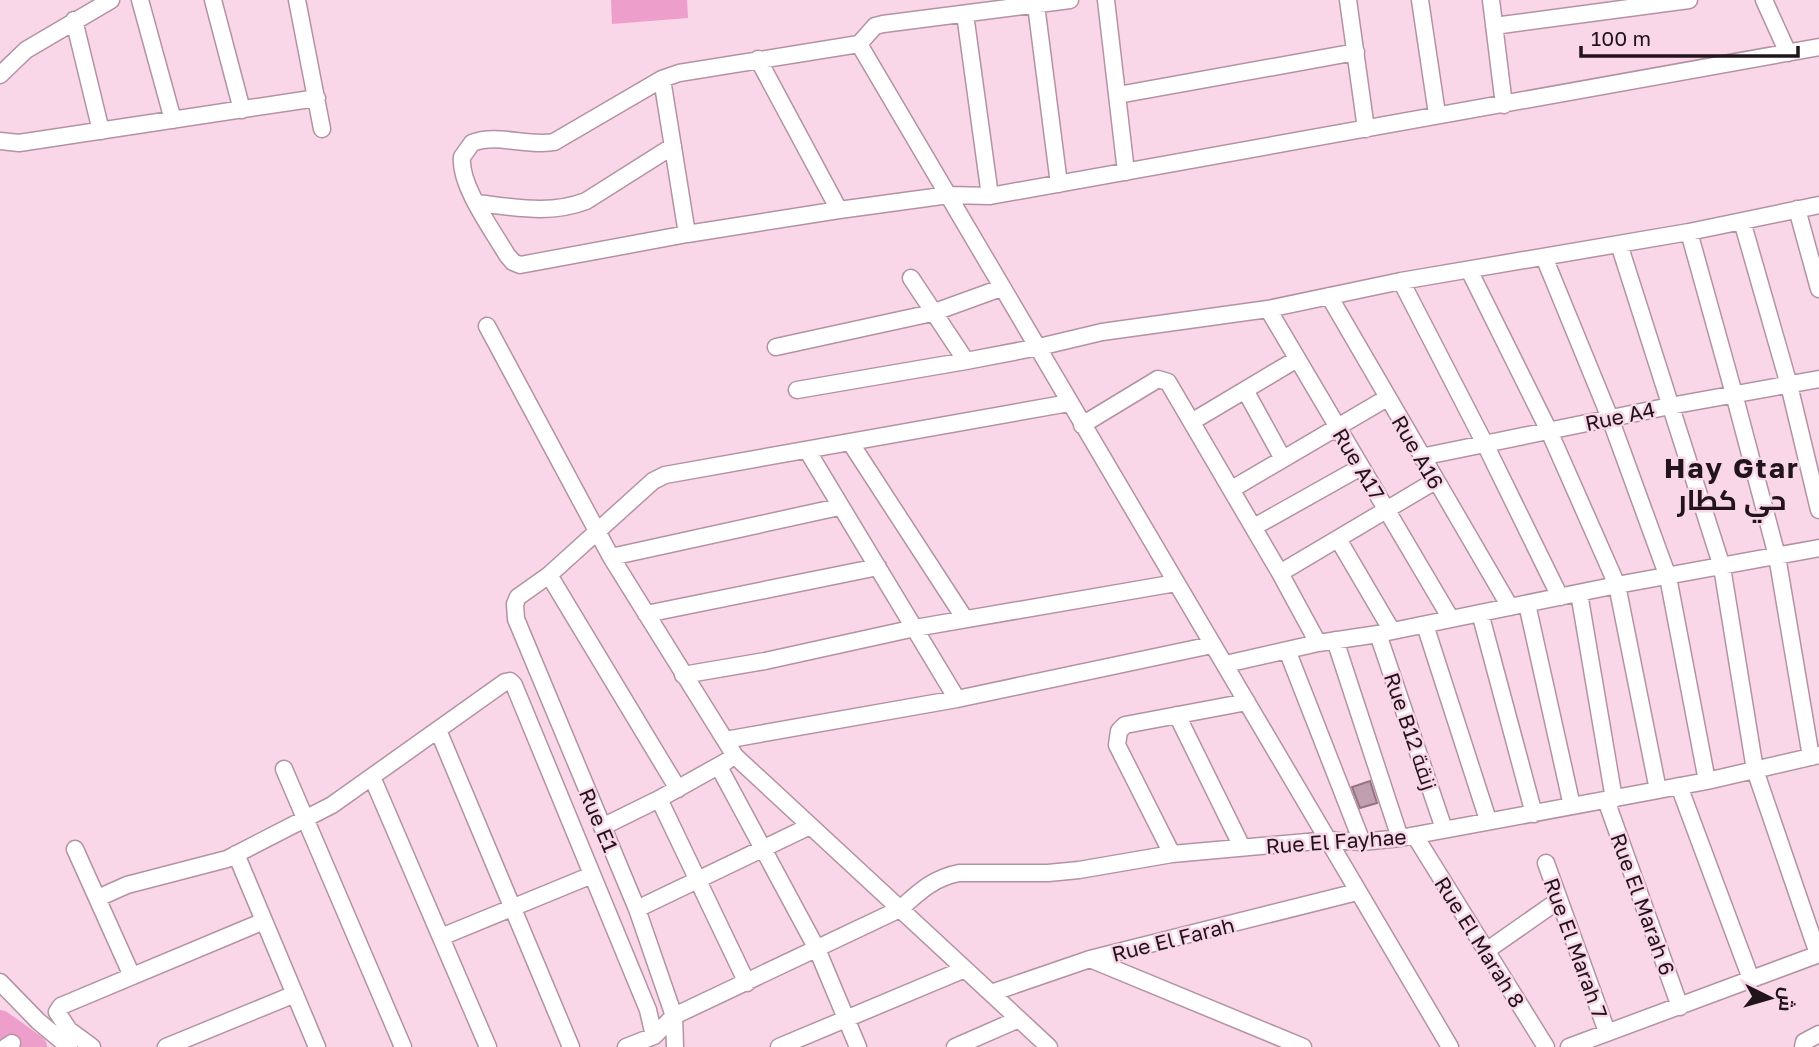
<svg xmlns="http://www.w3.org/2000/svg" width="1819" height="1047" font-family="'Golos Text',Cairo,sans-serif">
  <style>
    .water { fill: #ee9eca }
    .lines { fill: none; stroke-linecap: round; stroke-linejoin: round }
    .river { stroke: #ee9eca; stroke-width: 26 }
    .building { fill: #c09fb0; stroke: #937484; stroke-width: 2 }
    .minor-casing { stroke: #b393a3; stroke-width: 19 }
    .minor { stroke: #fff; stroke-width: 16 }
    .labels { text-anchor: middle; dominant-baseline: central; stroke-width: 5; stroke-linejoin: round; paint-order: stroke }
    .street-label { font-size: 21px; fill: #21151b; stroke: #f9d6e8 }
    .district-label { font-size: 28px; font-weight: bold; letter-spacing: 2px; fill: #21151b; stroke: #f9d6e8 }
  </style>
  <rect width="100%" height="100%" fill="#f9d6e8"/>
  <path class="water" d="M611,0h76l1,18 -76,6z"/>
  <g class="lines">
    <path class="river" d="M0,1023l34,24"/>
  </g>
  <path class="building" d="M1370,781l7,22 -17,5 -8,-21z"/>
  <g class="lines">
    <defs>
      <path id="minor" d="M140,0l33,120
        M213,0l29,110
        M297,0l25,129
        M1070,0l-187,24 -8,2 -16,18 -180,29 -17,6 -108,63c-26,5 -57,-9 -82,1l-10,14c-3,28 31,74 45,98l6,7 7,3 167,-31 152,-24 110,-15 41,1 829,-149
        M1106,0l20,172
        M1348,0l18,129
        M1420,0l17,114
        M1491,0l13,105
        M1764,0l24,53
        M1036,5l23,179
        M965,14l25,182
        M74,20l27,111
        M1494,26l195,-26
        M859,44l591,1003
        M758,59l81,151
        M0,75l26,-25 85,-50
        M662,79l25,155
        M1118,95l238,-43
        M0,141l19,2 298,-45
        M476,203c38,4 74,12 110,-2l87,-55
        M1797,209l22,80
        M1742,221l47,164 30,125
        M1689,232l45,162 43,162 34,201
        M1619,244l103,323 33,203 63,184
        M1544,257l66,161 58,159 39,204
        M1469,270l80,161 68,154 41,205
        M911,278l55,83
        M1401,281l84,163 75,153
        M1329,296l181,311
        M1268,309l183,310
        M487,326l124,231 124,199 314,291
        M776,347l156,-34 69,-25
        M797,390l169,-29 73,-14 63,-15 166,-23 133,-28 288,-49 130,-27
        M1245,390l38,69
        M1193,421l104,-62
        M1082,425l76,-46 10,3 112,191 38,70
        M850,442l115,177
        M807,450l150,249
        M1421,457l249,-51 149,-27
        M1232,489l155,-91
        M1254,527l107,-60
        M1338,539l54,92
        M611,557l228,-50
        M1280,573l155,-92
        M549,575l129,214
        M1579,593l35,206
        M1527,604l45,202
        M1480,613l54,201
        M646,614l232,-47
        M1425,625l63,195
        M1378,634l66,195
        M1335,640l65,198
        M1287,650l75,192
        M1226,664l92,-21 60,-9 239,-49 202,-37
        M683,675l82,-14 150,-33 261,-45
        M1177,715l65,132
        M438,730l133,317
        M725,740l232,-41 255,-54
        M719,767l98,182 41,98
        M284,769l119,278
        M372,777l116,270
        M1679,786l72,193
        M659,799l88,184
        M1606,800l74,207
        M602,827l57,-28 68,-38
        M1415,836l131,211
        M75,849l57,127
        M236,854l81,193
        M1172,854l-55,-109 2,-14 6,-6 122,-23
        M1546,863l61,169
        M98,898l29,-13 100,-26 105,-54 173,-123 5,-1 4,4 134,325 6,26
        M637,909l173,-83
        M441,937l151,-62
        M1486,951l73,-51
        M1090,959l213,88
        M0,982l38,39 31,26
        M991,993l99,-34 267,-67
        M6,1047l6,-4
        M92,1047l-23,-17 -12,-18 4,-6 203,-85
        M166,1047l129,-53
        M626,1047l28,-11 20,-20 226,-107c19,-17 33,-31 59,-36h89l31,-3 93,-16 157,-14 33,2 38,-4 307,-57 112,-26
        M675,1047l-1,-31 -37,-107 -121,-290 -1,-15 3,-7 31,-22 104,-94 12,-6 404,-72
        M779,1047l186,-78
        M955,1047l64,-28
        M1569,1047l250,-93
        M1803,1047l1,-5 15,-8"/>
    </defs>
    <use href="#minor" class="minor-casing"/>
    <use href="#minor" class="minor"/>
  </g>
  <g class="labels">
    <g class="street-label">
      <text transform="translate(1620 416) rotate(-12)">Rue A4</text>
      <text transform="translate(1418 452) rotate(60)">Rue A16</text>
      <text transform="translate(1359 464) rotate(59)">Rue A17</text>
      <text transform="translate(1411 731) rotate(71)">Rue B12 زنقة</text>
      <text transform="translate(599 820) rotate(67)">Rue E1</text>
      <text transform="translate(1336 841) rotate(-4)">Rue El Fayhae</text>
      <text transform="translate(1643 904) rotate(70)">Rue El Marah 6</text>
      <text transform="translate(1173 939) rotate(-14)">Rue El Farah</text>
      <text transform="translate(1480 942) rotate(58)">Rue El Marah 8</text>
      <text transform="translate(1576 948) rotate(70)">Rue El Marah 7</text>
    </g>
    <g class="district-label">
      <text x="1732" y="467">Hay Gtar<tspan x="1732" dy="32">حي كطار</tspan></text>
    </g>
  </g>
  <g transform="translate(1770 998) rotate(95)" stroke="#f9d6e8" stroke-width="5" paint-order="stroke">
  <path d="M0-5L12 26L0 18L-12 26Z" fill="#21151b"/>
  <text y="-10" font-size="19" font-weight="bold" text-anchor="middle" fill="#21151b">ش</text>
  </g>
  <path d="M1581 46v10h217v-10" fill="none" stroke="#21151b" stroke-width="3.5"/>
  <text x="1591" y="46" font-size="21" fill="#21151b" stroke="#f9d6e8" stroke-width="5" paint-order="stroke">100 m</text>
</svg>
